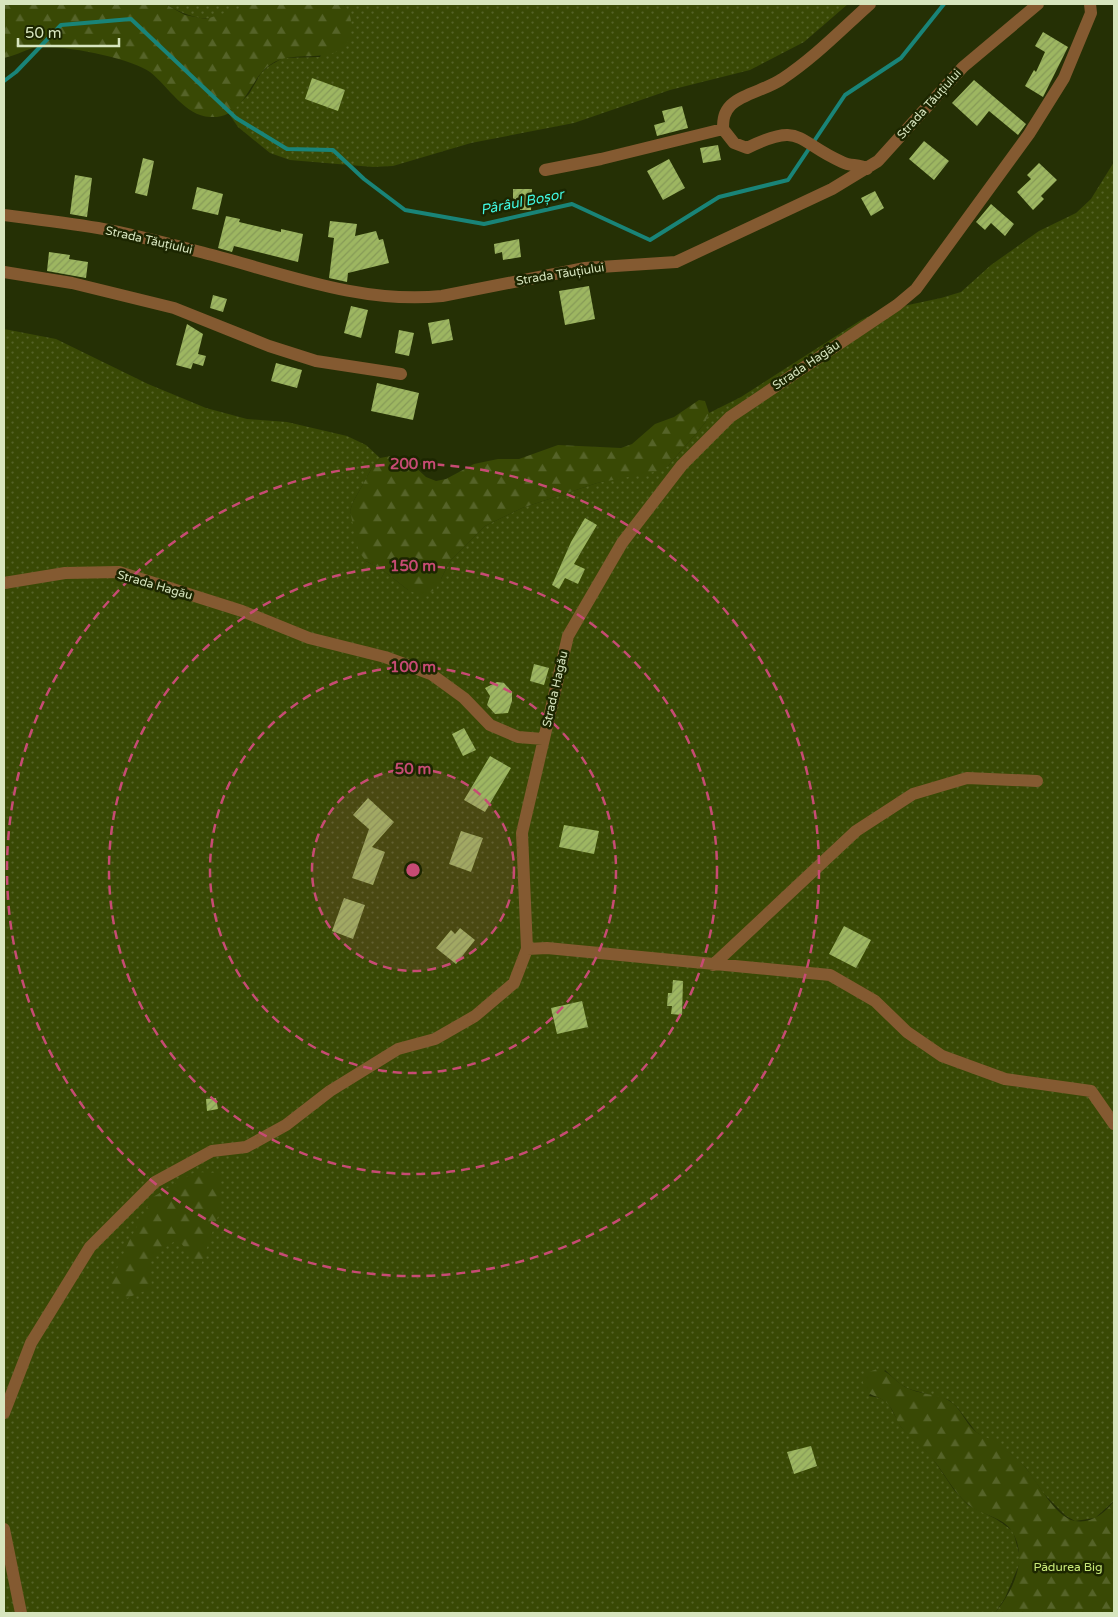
<svg xmlns="http://www.w3.org/2000/svg" width="1118" height="1617" font-family="'Varela Round',sans-serif">
  <style>
    .grass { fill: url(#grass-dots) }
    .forest { fill: url(#forest-firs) }
    .lines { fill: none; stroke-linecap: round; stroke-linejoin: round }
    .stream { stroke: #198478; stroke-width: 4 }
    .building { fill: url(#building-hatch) }
    .minor { stroke: #845a31; stroke-width: 12 }
    .ring { fill: none; stroke: #c74b74; stroke-width: 2.5; stroke-dasharray: 9 6 }
    .labels { text-anchor: middle; dominant-baseline: central; stroke-width: 5; stroke-linejoin: round; paint-order: stroke }
    .street-label { font-size: 12px; fill: #d7e5be; stroke: #1c2600 }
    .park-label { font-size: 12px; fill: #caeb79; stroke: #1c2600 }
    .water-label { font-size: 14px; font-style: italic; fill: #40f9e3; stroke: #1c2600 }
    .centre { fill: #c74b74; stroke: #1c2600; stroke-width: 2.5 }
    .ring-label { font-size: 15px; text-anchor: middle; font-weight: bold; fill: #c74b74; stroke: #1c2600; stroke-width: 5; stroke-linejoin: round; paint-order: stroke }
  </style>
  <defs>
    <pattern id="grass-dots" width="8" height="8" patternUnits="userSpaceOnUse" patternTransform="scale(1.25)"><rect width="8" height="8" fill="#394905"/><path d="M2 2h.1M6 6h.1" fill="none" stroke="#556328" stroke-width="1.8" stroke-linecap="round"/></pattern>
    <pattern id="forest-firs" width="22" height="20" patternUnits="userSpaceOnUse" patternTransform="scale(1.25)"><rect width="22" height="20" fill="#394905"/><path d="M5 1l3.5 6h-7zM16 11l3.5 6h-7z" fill="#556328"/></pattern>
    <pattern id="building-hatch" width="6" height="6" patternUnits="userSpaceOnUse" patternTransform="scale(1.25)"><rect width="6" height="6" fill="#9db661"/><path d="M-1 1l2-2M0 6l6-6M5 7l2-2" fill="none" stroke="#869a57"/></pattern>
  </defs>
  <rect width="100%" height="100%" fill="#253005"/>
  <path class="grass" d="M165,4h88c-38,19 -51,20 -88,0z
    M343,4h505l-44,38 -54,28 -80,20 -96,33 -103,20 -78,23 -20,1 -83,-7 -20,-7 -32,-26 -9,-13 20,-20 12,-21 8,-7 14,-8 37,-1 25,-51z
    M1114,162v1339l-19,17 -20,3 -9,-5 -22,-22 -18,-26 -15,-14 -35,-22 -19,-25 -8,-7 -40,-11 -9,-5 -15,-14 -16,26 11,2 8,5 13,24 30,29 23,34 14,15 28,14 17,12 8,29 -16,38 -10,15h-991v-1284l52,10 92,45 58,24 41,11 40,3 60,14 19,9 14,13 -7,8 -20,36 -3,9 16,50 18,10 24,19 33,-11 9,-18 35,-35 37,-18 75,-25 71,-17 37,-43 4,-10 32,-16 120,-77 19,-9 61,-13 20,-6 30,-27 48,-34 37,-18 15,-14z"/>
  <path class="forest" d="M6,4h159l20,11 21,4 47,-15h90c13,12 11,41 -7,48 -24,9 -48,-2 -69,15 -19,16 -24,52 -57,50 -25,-1 -42,-31 -60,-45 -19,-14 -93,-29 -117,-24 -10,3 -19,8 -29,10v-53z
    M699,400l6,1 4,12 -4,10 -37,43 -9,5 -62,12 -75,25 -37,18 -35,35 -14,28 -9,5h-10l-9,-4 -24,-19 -18,-10 -7,-9 -9,-41 3,-9 20,-36 7,-8 11,-2 10,2 10,5 15,14 10,4 10,-2 28,-15 24,-5h21l39,-14 63,3 11,-4 23,-20 19,-7z
    M195,1172l25,1 -1,40 -19,55 -22,-29 -29,19 3,30 -25,10 -17,-13 19,-44 24,-44z
    M877,1369c13,2 17,12 28,18 15,8 30,6 43,13 13,7 16,22 27,31 6,5 14,7 20,11 10,7 21,15 29,24 14,15 30,51 51,55 16,3 30,-8 39,-20v112h-119c18,-22 33,-53 18,-80 -8,-16 -32,-18 -44,-28 -16,-13 -25,-33 -38,-48 -9,-11 -21,-19 -30,-30 -5,-7 -7,-16 -13,-23 -7,-8 -17,-7 -25,-15v-9l6,-8z"/>
  <g class="lines">
    <path class="stream" d="M4,81l12,-9 45,-47 70,-6 105,99 51,31 46,1 31,29 41,31 79,14 88,-20 78,36 69,-43 69,-17 57,-85 56,-37 43,-54"/>
  </g>
  <path class="building" d="M1043,32l25,15 -25,50 -18,-11 9,-16 2,2 9,-20 -10,-6z
    M312,78l33,12 -7,21 -33,-12z
    M974,80l52,44 -8,11 -29,-24 -12,15 -25,-23z
    M682,106l6,22 -31,8 -3,-11 11,-3 -3,-11z
    M924,141l25,20 -15,19 -25,-21z
    M718,145l3,15 -18,3 -3,-15z
    M143,158l11,3 -7,35 -12,-3z
    M669,159l16,29 -22,12 -16,-29z
    M1039,163l18,17 -16,16 3,3 -11,11 -16,-18 14,-13 -4,-4z
    M75,175l17,3 -5,39 -17,-3z
    M197,187l26,7 -5,21 -26,-6z
    M513,189h19l-1,21h-11v-4l-7,-1z
    M875,191l9,17 -13,8 -10,-18z
    M991,204l23,20 -9,12 -14,-13 -6,7 -9,-8z
    M226,216l14,3 -1,3 42,10v-3l22,5 -5,28 -64,-16 -2,6 -14,-4z
    M330,221l27,3 -2,12 21,-5 3,9 4,-1 6,24 -41,10 -1,9 -18,-4 5,-40 -6,-1z
    M519,239l2,18 -18,3 -1,-8 -7,2 -1,-10z
    M49,252l21,3 -1,4 19,3 -2,16 -39,-7z
    M589,286l6,33 -30,6 -6,-34z
    M213,295l14,4 -4,13 -13,-4z
    M351,306l17,4 -7,28 -17,-5z
    M449,319l4,21 -21,4 -4,-21z
    M187,324l16,10 -5,20 8,2 -3,10 -10,-3 -2,6 -15,-4z
    M399,330l15,3 -5,23 -14,-3z
    M276,363l26,7 -5,18 -26,-7z
    M377,383l42,10 -6,27 -42,-9z
    M585,518l12,7 -23,39 11,5 -7,15 -13,-6 -6,11 -7,-4 19,-43z
    M534,664l15,4 -5,17 -14,-4z
    M497,682l7,1 8,9v9l-4,12 -13,1 -8,-9 3,-9 -5,-8z
    M464,728l12,22 -13,6 -11,-22z
    M490,756l21,12 -26,44 -21,-12z
    M368,798l26,24 -22,25 13,5 -12,33 -21,-7 17,-49 -16,-14z
    M564,825l35,6 -5,23 -35,-7z
    M461,831l22,7 -12,34 -22,-8z
    M344,898l21,7 -12,34 -21,-8z
    M844,926l27,14 -15,28 -27,-14z
    M460,928l15,12 -19,24 -20,-16 15,-18 4,4z
    M673,980l10,1 -1,34 -11,-1 1,-8h-5l1,-13h4z
    M582,1001l6,26 -31,7 -6,-26z
    M216,1098l2,11 -11,2 -1,-12z
    M811,1446l6,20 -23,8 -7,-22z"/>
  <g class="lines">
    <path class="minor" d="M723,129c0,-10 1,-17 8,-24 11,-11 37,-16 51,-26 32,-21 60,-50 88,-75
      M545,170l56,-11 122,-30 11,14 13,5c55,-27 48,-7 95,14 9,5 17,1 25,7
      M4,215c31,4 63,8 94,13 39,7 79,18 118,28 74,20 149,48 226,40l143,-28 91,-6 156,-73 46,-28 85,-94 75,-63
      M4,272l68,11 102,25 95,38 47,15 85,13
      M4,583l61,-10 54,-1 123,39 67,27 76,19 46,17 33,24 26,27 28,12 25,2
      M527,949l20,-1 283,27 45,26 32,31 35,24 63,23 86,12 23,33
      M713,965l143,-134 57,-37 54,-16 70,3
      M4,1413l27,-70 59,-96 65,-65 57,-31 34,-4 40,-22 44,-34 68,-42 37,-10 40,-23 39,-33 13,-34 -5,-116 46,-197 54,-93 60,-78 48,-48 167,-112 19,-16 113,-155 35,-56 27,-65 -1,-9
      M4,1529l17,84"/>
  </g>
  <circle cx="413" cy="870" r="101" fill="#c74b74" fill-opacity=".12"/>
  <g class="ring">
    <circle cx="413" cy="870" r="101"/>
    <circle cx="413" cy="870" r="203"/>
    <circle cx="413" cy="870" r="304"/>
    <circle cx="413" cy="870" r="406"/>
  </g>
  <g class="labels">
    <g class="street-label">
      <text transform="translate(929 104) rotate(-48)">Strada Tăuțiului</text>
      <text transform="translate(149 240) rotate(13)">Strada Tăuțiului</text>
      <text transform="translate(560 274) rotate(-9)">Strada Tăuțiului</text>
      <text transform="translate(806 365) rotate(-34)">Strada Hagău</text>
      <text transform="translate(155 585) rotate(16)">Strada Hagău</text>
      <text transform="translate(555 689) rotate(-77)">Strada Hagău</text>
    </g>
    <g class="park-label">
      <text x="1068" y="1567">Pădurea Big</text>
    </g>
    <g class="water-label">
      <text transform="translate(522 202) rotate(-11)">Pârâul Boșor</text>
    </g>
  </g>
  <circle cx="413" cy="870" r="8" class="centre"/>
  <g class="ring-label">
    <text x="413" y="469">200 m</text>
    <text x="413" y="571">150 m</text>
    <text x="413" y="672">100 m</text>
    <text x="413" y="774">50 m</text>
  </g>
  <rect width="1118" height="1617" fill="none" stroke="#d7e5be" stroke-width="10"/>
  <path d="M18 38v8h101v-8" fill="none" stroke="#d7e5be" stroke-width="2.5"/>
  <text x="25" y="38" font-size="15" fill="#d7e5be" stroke="#1c2600" stroke-width="4" paint-order="stroke">50 m</text>
</svg>
